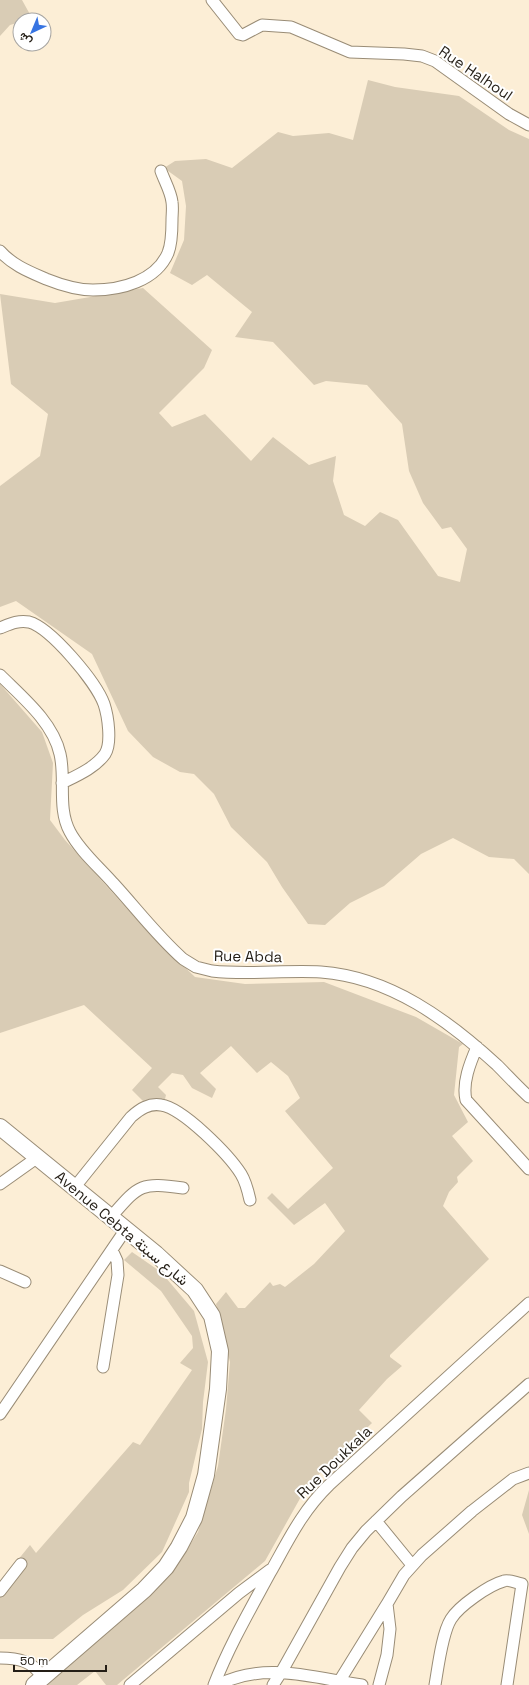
<svg xmlns="http://www.w3.org/2000/svg" width="529" height="1685" font-family="'Space Grotesk',Vazirmatn,sans-serif">
  <style>
    .green { fill: #d9ccb5 }
    .lines { fill: none; stroke-linecap: round; stroke-linejoin: round }
    .street-casing { stroke: #998c76; stroke-width: 13 }
    .secondary-casing { stroke: #998c76; stroke-width: 18 }
    .street { stroke: #fff; stroke-width: 11 }
    .secondary { stroke: #fff; stroke-width: 16 }
    .labels { text-anchor: middle; dominant-baseline: central; stroke-width: 4; stroke-linejoin: round; paint-order: stroke }
    .street-label { font-size: 15px; fill: #241e16; stroke: #fff }
  </style>
  <rect width="100%" height="100%" fill="#fceed6"/>
  <path class="green" d="M0,0h22l10,18 -12,2v2l-10,3 -10,11z
    M368,80l27,7 64,9 50,34 20,9v735l-15,-15 -25,-2 -36,-19 -32,16 -37,32 -34,17 -25,22 -17,-1 -26,-37 -15,-25 -36,-35 -17,-33 -20,-20 -14,-2 -27,-15 -25,-26 -36,-77 -76,-53 -16,6v-121l40,-30 8,-42 -37,-30 -11,-90 55,9 88,-15 69,62 -8,18 -45,45 13,14 33,-13 46,47 22,-24 36,28 27,-9 -3,25 11,34 21,11 15,-14 18,8 40,56 22,6 7,-33 -16,-22 -9,2 -19,-26 -14,-32 -7,-47 -35,-39 -41,-4 -12,4 -41,-43 -38,-5 17,-25 -45,-37 -15,10 -22,-12 14,-33 2,-34 -4,-25 -18,-13 11,-7 31,-2 26,9 46,-36 15,4 36,-3 24,7z
    M0,684l42,48 11,31 -3,57 15,20 83,92 47,45 50,7 79,-2 92,35 47,27 -4,3 -5,48 14,27 -16,14 21,25 -16,16 1,5 -9,10 -6,14 46,53 -99,96v2l12,9 -15,13 -28,31 13,13 -65,63 -42,75 -148,124h-11l-11,-14 -18,14h-35l119,-105 22,-24 15,-24 20,-66 8,-57 4,-47 -14,-58 10,-12 12,16h7l25,-26 3,4 7,-2 5,3 29,-23 31,-33 -20,-28 -31,22 -27,-27 5,-5 16,16 45,-41 -48,-57 15,-13 -12,-22 -17,-14 -14,11 -26,-27 -31,27 16,16 -4,9 -20,-10 -9,-13 -11,-2 -14,14 8,8 -1,4 -20,4 -13,-13 20,-22 -68,-63 -84,28z
    M132,1252l29,20 33,39 14,51 -5,40 -1,27 -13,54v9l-27,60 -39,38 -40,25 -30,24h-53v-57l30,-37 6,8 97,-111 7,3 52,-75 -12,-7 13,-15 -1,-12 -31,-45 -37,-31z
    M529,1490v44l-7,-19z"/>
  <g class="lines">
    <defs>
      <path id="street" d="M212,0l27,34 4,1 19,-10 29,2 59,25 54,2 18,2 13,5 74,53 20,11
        M0,251c12,14 30,21 46,28 15,6 32,11 47,11 28,0 63,-9 75,-37 4,-10 4,-22 4,-33 0,-6 1,-12 0,-18 -1,-10 -8,-22 -11,-31
        M0,628c10,-4 18,-8 29,-6 22,6 67,60 75,82 4,12 8,39 1,50 -10,14 -29,22 -43,29
        M0,675c22,22 53,47 60,79 6,25 -3,54 10,78 10,19 29,35 43,51 23,25 44,53 70,76l13,8 16,4c36,4 73,-1 109,1 69,5 127,48 176,93 11,11 21,22 32,32
        M477,1047c-7,16 -15,36 -11,53l63,69
        M0,1184l38,-27
        M74,1188l57,-71c9,-8 18,-14 30,-12 22,3 68,50 80,69 5,8 7,17 9,26
        M111,1217c28,-32 29,-35 72,-29
        M0,1271l25,11
        M103,1367l15,-92 -1,-14 -5,-11
        M0,1414l126,-185
        M376,1521l36,44
        M0,1591l21,-27
        M0,1658c18,0 33,3 42,19
        M130,1685l109,-92 31,-23
        M214,1685c15,-39 36,-75 56,-112 18,-32 32,-62 59,-88l200,-182
        M218,1685c46,-24 96,-7 144,0
        M273,1685l9,-14 58,-104 12,-19 14,-17 36,-35 127,-112
        M337,1685l50,-81
        M379,1685l8,-30 3,-26 -3,-25 17,-29 18,-20 50,-44 41,-32 16,-6
        M435,1685c3,-17 7,-52 16,-66 8,-13 38,-34 53,-38 4,-2 12,2 18,3l-15,101"/>
      <path id="secondary" d="M0,1127l156,127 39,36 17,26 8,35 -2,38 -12,86 -12,43 -15,29 -13,20 -22,23 -110,95"/>
    </defs>
    <use href="#street" class="street-casing"/>
    <use href="#secondary" class="secondary-casing"/>
    <use href="#street" class="street"/>
    <use href="#secondary" class="secondary"/>
  </g>
  <g class="labels">
    <g class="street-label">
      <text transform="translate(476 73) rotate(34)">Rue Halhoul</text>
      <text transform="translate(248 956) rotate(1)">Rue Abda</text>
      <text transform="translate(122 1228) rotate(40)">Avenue Cebta شارع سبتة</text>
      <text transform="translate(334 1462) rotate(-44)">Rue Doukkala</text>
    </g>
  </g>
  <g transform="translate(32 32) rotate(224)"><circle r="19" fill="#ffffff" stroke="#a7a5a2"/>
  <path d="M0-3L7 15L0 10L-7 15Z" fill="#3774e2"/>
  <text y="-6" font-size="11" font-weight="bold" text-anchor="middle" fill="#241e16">ش</text>
  </g>
  <path d="M14 1665v6h92v-6" fill="none" stroke="#241e16" stroke-width="2"/>
  <text x="20" y="1665" font-size="12" fill="#241e16" stroke="#ffffff" stroke-width="3" paint-order="stroke">50 m</text>
</svg>
